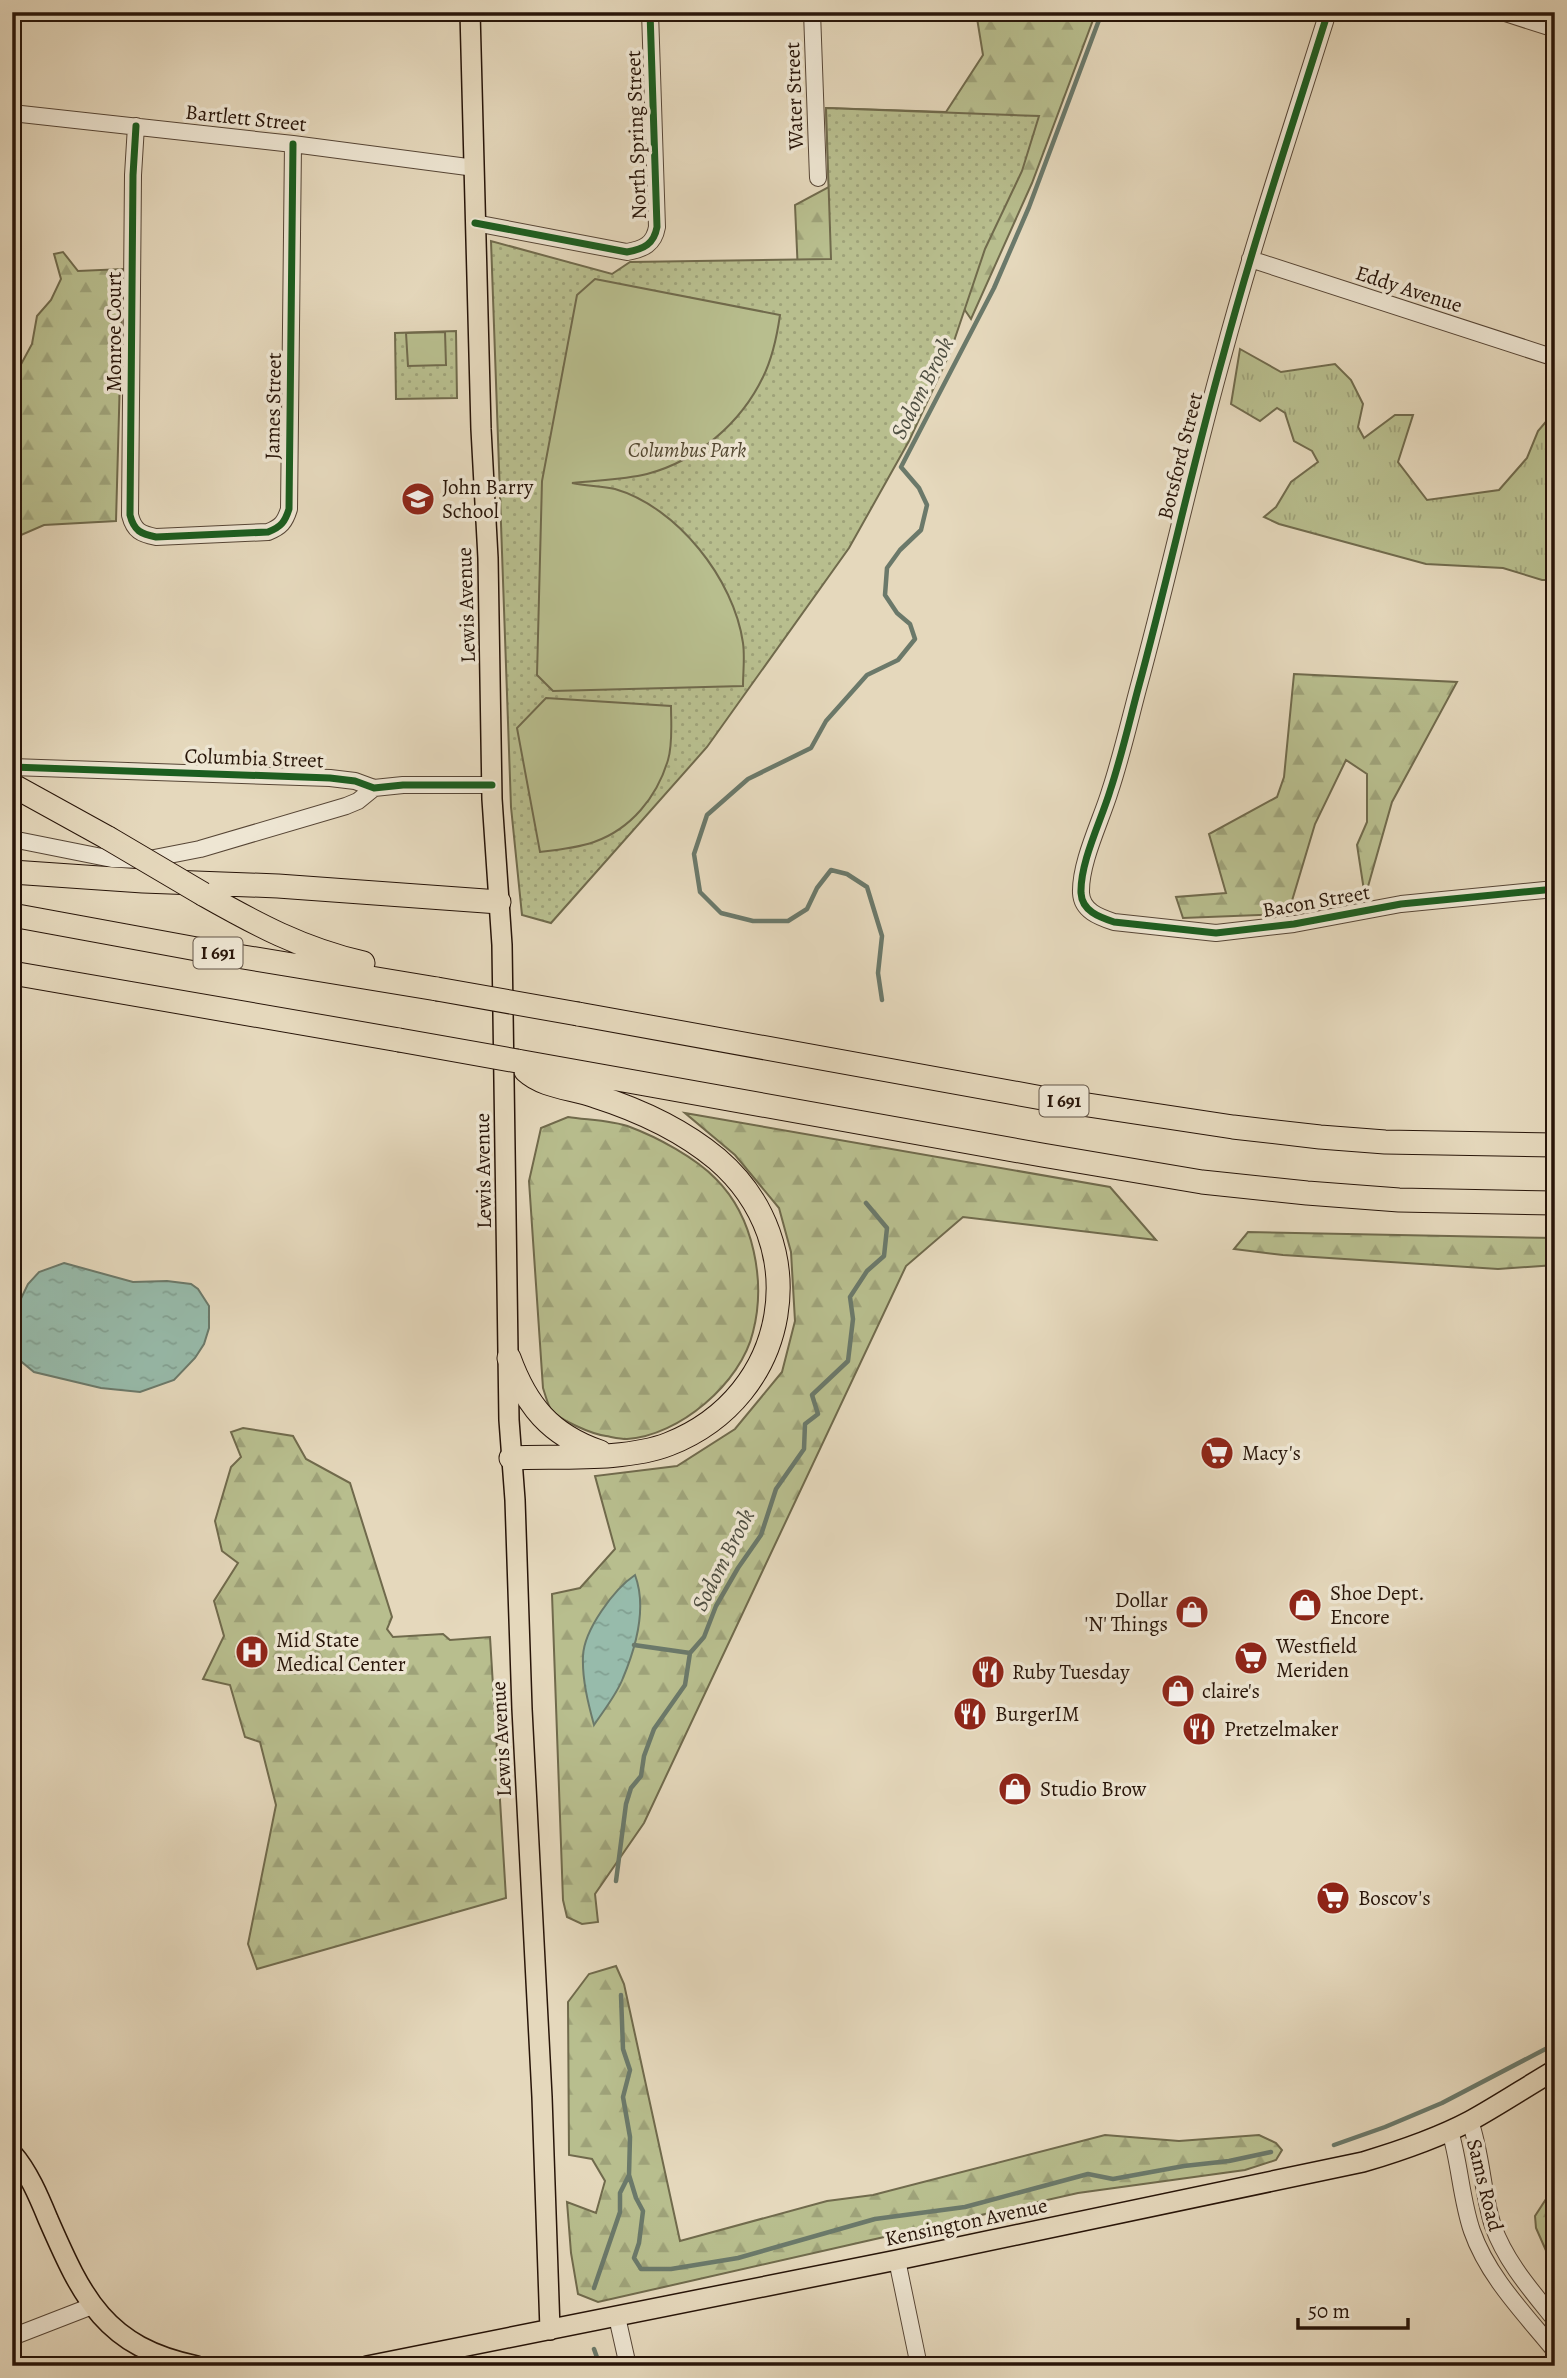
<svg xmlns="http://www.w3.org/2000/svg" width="1567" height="2378" font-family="Alegreya,serif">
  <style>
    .grass { fill: url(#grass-tufts); stroke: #706a4c; stroke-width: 2 }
    .forest { fill: url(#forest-firs); stroke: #706a4c; stroke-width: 2 }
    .park { fill: url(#park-dots); stroke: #706a4c; stroke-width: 2 }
    .pitch { fill: #b8be8e; stroke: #706a4c; stroke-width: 2 }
    .water { fill: url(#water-ripples); stroke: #6b796a; stroke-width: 2 }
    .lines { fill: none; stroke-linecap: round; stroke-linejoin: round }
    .stream { stroke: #6b796a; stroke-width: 4.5 }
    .minor-casing { stroke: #574636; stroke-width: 18 }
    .major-casing { stroke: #281509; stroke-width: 22 }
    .highway-casing { stroke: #281509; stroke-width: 25 }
    .minor { stroke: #eee6d3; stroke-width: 16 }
    .major { stroke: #e5d8bc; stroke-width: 19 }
    .highway { stroke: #e5d8bc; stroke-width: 23 }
    .highway-bridge-casing { stroke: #281509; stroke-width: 25; stroke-linecap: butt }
    .highway-bridge { stroke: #e5d8bc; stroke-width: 23 }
    .cycleway-casing { stroke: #eee6d3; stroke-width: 11 }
    .cycleway { stroke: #1b5e20; stroke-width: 7 }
    .labels { text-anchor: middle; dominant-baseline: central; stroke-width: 7; stroke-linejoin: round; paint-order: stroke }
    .shield { fill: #eee6d3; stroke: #635446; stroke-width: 2 }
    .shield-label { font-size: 19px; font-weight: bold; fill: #281509 }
    .street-label { font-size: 21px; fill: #281509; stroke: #eee6d3 }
    .park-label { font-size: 21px; font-style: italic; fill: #534831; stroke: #eee6d3 }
    .poi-label { font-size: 21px; fill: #281509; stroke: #eee6d3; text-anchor: start }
    .water-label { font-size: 23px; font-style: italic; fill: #4f4f42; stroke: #eee6d3 }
  </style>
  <defs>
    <pattern id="grass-tufts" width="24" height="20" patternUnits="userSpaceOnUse" patternTransform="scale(1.75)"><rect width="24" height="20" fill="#b8be8e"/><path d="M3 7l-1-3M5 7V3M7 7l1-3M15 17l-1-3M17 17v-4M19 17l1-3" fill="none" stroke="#9ea279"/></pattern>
    <pattern id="forest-firs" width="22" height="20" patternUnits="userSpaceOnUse" patternTransform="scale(1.75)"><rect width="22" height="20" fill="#b8be8e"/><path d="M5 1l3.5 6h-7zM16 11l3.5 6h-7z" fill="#9ea279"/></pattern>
    <pattern id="park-dots" width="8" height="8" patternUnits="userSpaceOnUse" patternTransform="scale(1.75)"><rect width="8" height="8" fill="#b8be8e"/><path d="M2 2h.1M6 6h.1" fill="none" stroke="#9ea279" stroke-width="1.8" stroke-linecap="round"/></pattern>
    <pattern id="water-ripples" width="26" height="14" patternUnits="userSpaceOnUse" patternTransform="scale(1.75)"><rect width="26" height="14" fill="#97bbab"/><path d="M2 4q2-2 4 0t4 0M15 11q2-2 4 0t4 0" fill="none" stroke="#82a092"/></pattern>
  </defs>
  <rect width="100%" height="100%" fill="#e5d8bc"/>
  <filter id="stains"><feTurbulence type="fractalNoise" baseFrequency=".00286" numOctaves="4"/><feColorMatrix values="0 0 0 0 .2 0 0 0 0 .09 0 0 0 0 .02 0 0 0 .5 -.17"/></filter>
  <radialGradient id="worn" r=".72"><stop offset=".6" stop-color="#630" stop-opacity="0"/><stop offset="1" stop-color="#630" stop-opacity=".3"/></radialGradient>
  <path class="grass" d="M1240,349l41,23 54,-8 16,16 12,24 -5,23 6,11 31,-23h18l-15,47 29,38 72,-10 28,-32 11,-27 17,-20v169h-13l-39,-12 -77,-4 -147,-40 -15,-7 12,-10 15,-25 27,-20 -6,-11 -18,-10 -9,-28 -8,-5 -17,13 -29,-17z"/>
  <path class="forest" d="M976,12h120l-64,171 -61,136 -11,-16 -91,-55 -71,25 -3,-68 34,-18 -3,-79 120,4 37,-57z
    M63,252l15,19 45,-2 -7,252 -72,4 -32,14v-158l20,-37 5,-28 14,-16 10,-21 -7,-25z
    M1294,674l163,8 -65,120 -27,95 -8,-52 10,-23v-48l-21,-14 -31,64 -27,90 -105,4 -7,-21 50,-4 -17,-59 68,-37 7,-20z
    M685,1113l425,74 46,53 -193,-23 -57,49 -262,557 -49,71 3,28 -16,2 -15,-7 -4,-17 -11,-306 28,-6 35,-39 -20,-73 82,-10 58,-37 47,-57 13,-51 -4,-69 -12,-44 -44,-53z
    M568,1117c19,3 44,3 62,10 27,10 66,31 86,52 38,38 50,103 37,153 -12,51 -74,104 -126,107 -7,0 -15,-2 -21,-3 -14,-2 -48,-16 -56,-28 -3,-6 -5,-14 -7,-20l-14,-207 12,-53z
    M1248,1232l307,6v27l-57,4 -215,-14 -49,-6z
    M243,1428l50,8 13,23 44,24 42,134 -5,12 6,8 50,-3 7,6 40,-3 16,261 -249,71 -9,-25 28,-139 -16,-63 -15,-5 -15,-52 -27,-6 21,-43 -10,-35 24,-38 -16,-12 -7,-30 16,-54 10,-10 -10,-25z
    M616,1966l8,18 56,257 147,-40 46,-6 232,-60 74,6 80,-6 17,8 6,7 -6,10 -31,10 -167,23 -480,109 -20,-8 -7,-41 -4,-51 29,11 9,-32 -13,-22 -23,-4 -1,-153 21,-28z
    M1555,2176v95l-19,-43 -1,-12 11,-17z"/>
  <path class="park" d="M826,108l213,8 -17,55 -37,78 -35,104 -41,88 -60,107 -142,199 -156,176 -29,-8 -11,-108 -20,-566 121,33 18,-12 201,-3z
    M456,331l1,67 -61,1 -1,-66z"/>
  <path class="pitch" d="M595,279l185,36c-3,21 -7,42 -17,62 -22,46 -66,84 -116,97 -25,6 -50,6 -75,9 14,3 29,3 43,6 62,18 119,90 128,154 2,14 0,29 0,43l-190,5 -16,-16 5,-194 35,-186z
    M445,332l1,33 -38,1 -2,-33z
    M546,698l125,8c0,17 2,37 -3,54 -11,37 -37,69 -74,82 -17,6 -36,8 -54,10l-23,-124z"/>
  <path class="water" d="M64,1263l69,19 34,-1 24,3 7,5 11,17v22l-5,16 -9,14 -21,22 -34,12 -39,-4 -67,-16 -17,-14 -5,-10v-31l16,-33 11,-12z
    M635,1575c12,32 1,72 -12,103 -6,16 -19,32 -29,47 -6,-22 -12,-46 -11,-69 1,-26 31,-67 52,-81z"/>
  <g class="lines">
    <path class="stream" d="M882,1000l-4,-27 4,-37 -15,-49 -20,-13 -16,-4 -14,18 -10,21 -19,12h-35l-32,-8 -21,-21 -6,-38 13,-39 41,-36 63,-31 15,-27 41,-46 31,-15 17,-21 -5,-15 -13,-11 -12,-18 2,-27 13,-18 21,-20 6,-25 -8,-17 -18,-21 93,-179 35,-81 73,-195
      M634,1645l56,8
      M616,1881l10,-77 5,-16 10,-12 3,-20 10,-27 31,-44 5,-32 14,-16 12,-31 22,-38 23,-33 15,-46 28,-40 1,-25 13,-10 -6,-19 36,-34 5,-42 -3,-22 17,-26 17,-15 3,-28 -21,-25
      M1334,2145l51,-18 57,-24 113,-59
      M629,2175l7,23 7,13 -4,32 -5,15 7,11h30l67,-11 137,-39 90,-12 123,-33 25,5 71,-13 45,-5 42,-9
      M594,2288l26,-76v-19l9,-18 1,-38 -7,-40 7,-27 -7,-21 -2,-54
      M594,2349l6,17"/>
    <defs>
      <path id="minor" d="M812,12l6,166
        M1328,12c-36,115 -74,228 -105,344 -31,111 -55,223 -85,333 -9,34 -17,69 -28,102 -9,30 -30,71 -29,102 1,18 18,24 33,29l102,11 78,-9 107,-20 154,-15
        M1502,12l53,17
        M12,113l281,31 182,24
        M136,126l-3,49 -3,340c4,16 11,19 26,22l112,-5c13,-5 17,-10 21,-23l4,-365
        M475,223l152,29c17,-3 27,-8 30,-25l-7,-215
        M1250,259l305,99
        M12,767l318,11 25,3 19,7 29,-3h89
        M12,839l100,20 32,1 56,-11 146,-43 12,-5 16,-13
        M1470,2121c12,34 12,71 23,105 13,36 38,64 62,94
        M1450,2131c10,33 11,68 22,100 16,46 53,83 83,120
        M897,2260l22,106
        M617,2317l11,49
        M12,2337l80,-31"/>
      <path id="major" d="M470,12l11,417 7,129 4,241 10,146 7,475 6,80 7,209 20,388 8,233
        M12,2153c16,18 27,44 36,66 35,80 57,128 149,147
        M367,2366l530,-106 466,-98c37,-11 73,-23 107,-41 29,-16 56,-34 85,-51"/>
      <path id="highway" d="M12,785l96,53
        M12,872l131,9 135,5 221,16
        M203,894c53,30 99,55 160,69
        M12,915l201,37 224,37
        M12,973l387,67
        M578,1014l464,84 191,29 87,10 65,5 170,3
        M517,1061l525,94 160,27 105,11 92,7 156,3
        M509,1358c17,47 41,77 91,94
        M511,1458c48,-2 115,3 158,-14 122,-48 147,-200 48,-285 -36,-30 -78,-49 -122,-63 -22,-8 -52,-9 -69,-25"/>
    </defs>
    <use href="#minor" class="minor-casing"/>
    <use href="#major" class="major-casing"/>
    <use href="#highway" class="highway-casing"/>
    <use href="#minor" class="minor"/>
    <use href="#major" class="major"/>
    <use href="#highway" class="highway"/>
    <defs>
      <path id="highway-bridge" d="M108,838l95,56
        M437,989l141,25
        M399,1040l118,21"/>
    </defs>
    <use href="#highway-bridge" class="highway-bridge-casing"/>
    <use href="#highway-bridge" class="highway-bridge"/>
    <defs>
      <path id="cycleway" d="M1328,12c-36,115 -74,228 -105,344 -31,111 -55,223 -85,333 -9,34 -17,69 -28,102 -9,30 -30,71 -29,102 1,18 18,24 33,29l102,11 78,-9 107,-20 154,-15
        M136,126l-3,49 -3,340c4,16 11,19 26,22l112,-5c13,-5 17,-10 21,-23l4,-365
        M475,223l152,29c17,-3 27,-8 30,-25l-7,-215
        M12,767l318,11 25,3 19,7 29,-3h89"/>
    </defs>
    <use href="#cycleway" class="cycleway-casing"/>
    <use href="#cycleway" class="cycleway"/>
  </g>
  <defs>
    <symbol id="school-disc" viewBox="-11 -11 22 22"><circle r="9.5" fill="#8f2418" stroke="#eee6d3"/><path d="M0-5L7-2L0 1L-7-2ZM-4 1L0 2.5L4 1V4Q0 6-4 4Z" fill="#fff"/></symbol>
    <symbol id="supermarket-disc" viewBox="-11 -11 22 22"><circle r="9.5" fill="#8f2418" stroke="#eee6d3"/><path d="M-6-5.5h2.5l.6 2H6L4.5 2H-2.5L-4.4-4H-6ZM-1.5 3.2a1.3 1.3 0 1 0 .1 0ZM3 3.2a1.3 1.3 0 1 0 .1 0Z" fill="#fff"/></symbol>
    <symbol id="shop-disc" viewBox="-11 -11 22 22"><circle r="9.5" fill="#8f2418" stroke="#eee6d3"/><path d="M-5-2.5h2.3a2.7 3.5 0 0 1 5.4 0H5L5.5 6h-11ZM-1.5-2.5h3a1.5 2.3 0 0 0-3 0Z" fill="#fff"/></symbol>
    <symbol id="hospital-disc" viewBox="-11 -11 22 22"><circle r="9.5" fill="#8f2418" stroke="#eee6d3"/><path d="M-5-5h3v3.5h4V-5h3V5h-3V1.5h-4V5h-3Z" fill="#fff"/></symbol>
    <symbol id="restaurant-disc" viewBox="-11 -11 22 22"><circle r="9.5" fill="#8f2418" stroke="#eee6d3"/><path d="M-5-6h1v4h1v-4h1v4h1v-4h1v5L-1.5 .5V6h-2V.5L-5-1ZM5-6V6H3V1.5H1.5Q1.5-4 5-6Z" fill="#fff"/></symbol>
  </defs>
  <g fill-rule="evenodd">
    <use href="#school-disc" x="399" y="480" width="38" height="38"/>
    <use href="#supermarket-disc" x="1198" y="1434" width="38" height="38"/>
    <use href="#shop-disc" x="1286" y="1586" width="38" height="38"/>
    <use href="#shop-disc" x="1173" y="1593" width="38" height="38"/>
    <use href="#hospital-disc" x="233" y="1633" width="38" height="38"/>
    <use href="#supermarket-disc" x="1232" y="1639" width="38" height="38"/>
    <use href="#restaurant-disc" x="969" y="1653" width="38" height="38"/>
    <use href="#shop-disc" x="1159" y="1672" width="38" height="38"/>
    <use href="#restaurant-disc" x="951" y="1695" width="38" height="38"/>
    <use href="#restaurant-disc" x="1180" y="1710" width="38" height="38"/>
    <use href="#shop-disc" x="996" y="1770" width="38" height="38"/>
    <use href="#supermarket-disc" x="1314" y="1879" width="38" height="38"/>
  </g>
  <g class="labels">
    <g class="shield">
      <rect x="193.5" y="937.5" width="49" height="31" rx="5"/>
      <rect x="1039.5" y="1085.5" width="49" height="31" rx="5"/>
    </g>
    <g class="shield-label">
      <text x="218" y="953">I 691</text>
      <text x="1064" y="1101">I 691</text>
    </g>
    <g class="street-label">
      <text transform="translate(794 96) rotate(-92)">Water Street</text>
      <text transform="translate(246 118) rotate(6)">Bartlett Street</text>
      <text transform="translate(636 135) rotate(-92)">North Spring Street</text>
      <text transform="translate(1409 289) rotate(18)">Eddy Avenue</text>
      <text transform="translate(114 332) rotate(-90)">Monroe Court</text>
      <text transform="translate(273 406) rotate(-89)">James Street</text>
      <text transform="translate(1180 456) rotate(-76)">Botsford Street</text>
      <text transform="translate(466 605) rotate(-92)">Lewis Avenue</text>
      <text transform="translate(254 758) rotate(2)">Columbia Street</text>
      <text transform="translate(1316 901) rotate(-10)">Bacon Street</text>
      <text transform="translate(483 1171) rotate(-91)">Lewis Avenue</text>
      <text transform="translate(501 1739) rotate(-93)">Lewis Avenue</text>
      <text transform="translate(1485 2185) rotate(76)">Sams Road</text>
      <text transform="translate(966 2222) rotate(-12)">Kensington Avenue</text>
    </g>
    <g class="park-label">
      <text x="687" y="450">Columbus Park</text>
    </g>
    <g class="poi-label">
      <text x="442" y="487">John Barry<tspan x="442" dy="24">School</tspan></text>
      <text x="1242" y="1453">Macy's</text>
      <text x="1330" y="1593">Shoe Dept.<tspan x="1330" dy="24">Encore</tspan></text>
      <text x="1168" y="1600" text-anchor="end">Dollar<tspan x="1168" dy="24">'N' Things</tspan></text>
      <text x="276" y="1640">Mid State<tspan x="276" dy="24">Medical Center</tspan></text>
      <text x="1276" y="1646">Westfield<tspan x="1276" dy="24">Meriden</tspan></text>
      <text x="1012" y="1672">Ruby Tuesday</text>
      <text x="1202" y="1691">claire's</text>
      <text x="995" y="1714">BurgerIM</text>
      <text x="1224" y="1729">Pretzelmaker</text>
      <text x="1040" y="1789">Studio Brow</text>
      <text x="1358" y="1898">Boscov's</text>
    </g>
    <g class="water-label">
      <text transform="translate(922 388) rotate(-63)">Sodom Brook</text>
      <text transform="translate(723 1560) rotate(-63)">Sodom Brook</text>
    </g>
  </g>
  <rect width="1567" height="2378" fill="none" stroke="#e5d8bc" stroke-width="42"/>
  <rect x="14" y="14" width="1539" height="2350" fill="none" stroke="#281509" stroke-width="3.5"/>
  <rect x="21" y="21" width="1525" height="2336" fill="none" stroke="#281509" stroke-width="2"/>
  <path d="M1298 2318v10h110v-10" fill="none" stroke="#281509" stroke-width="3.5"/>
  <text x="1308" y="2318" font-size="21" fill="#281509" stroke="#eee6d3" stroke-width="5" paint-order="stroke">50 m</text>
  <rect width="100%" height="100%" filter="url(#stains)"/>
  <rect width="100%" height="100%" fill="url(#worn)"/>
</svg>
